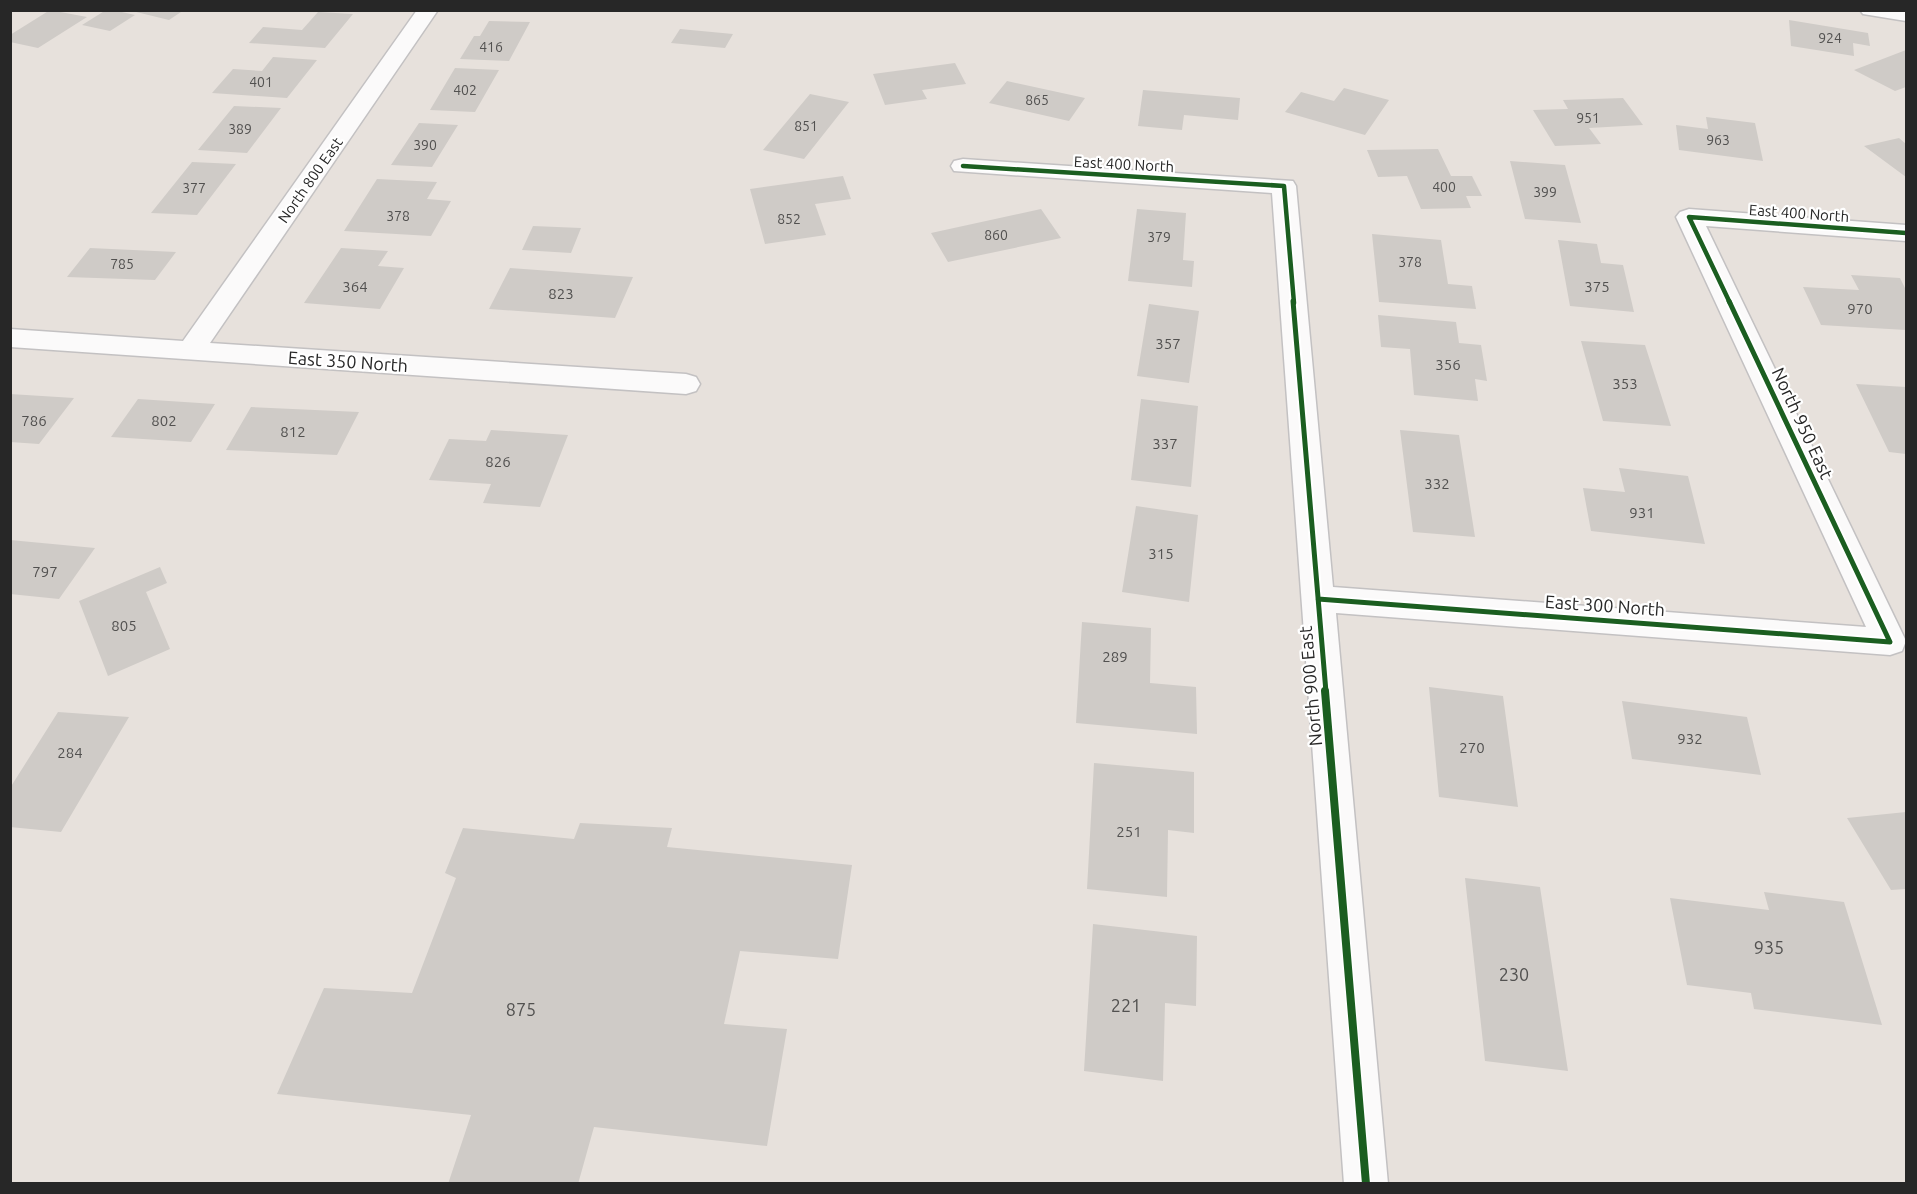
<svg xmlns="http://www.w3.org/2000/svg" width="1917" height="1194" font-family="Ubuntu,sans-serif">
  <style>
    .building { fill: #cfcbc7 }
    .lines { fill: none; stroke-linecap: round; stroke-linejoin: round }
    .street-casing { stroke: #c3c1c2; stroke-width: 3 }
    .street { fill: #fbfafa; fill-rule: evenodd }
    .cycleway-far2-casing { stroke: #fff; stroke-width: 8 }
    .cycleway-far1-casing { stroke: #fff; stroke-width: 9 }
    .cycleway-casing { stroke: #fff; stroke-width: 11 }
    .cycleway-far2 { stroke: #1b5e20; stroke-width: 4.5 }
    .cycleway-far1 { stroke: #1b5e20; stroke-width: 5 }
    .cycleway { stroke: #1b5e20; stroke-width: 8 }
    .labels { text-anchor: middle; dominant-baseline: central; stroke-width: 4.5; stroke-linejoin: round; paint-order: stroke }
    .far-number-label { font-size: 14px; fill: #525150 }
    .far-street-label { font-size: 15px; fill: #272727; stroke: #fff }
    .number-label { font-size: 15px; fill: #525150 }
    .street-label { font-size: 18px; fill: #272727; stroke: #fff }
    .near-number-label { font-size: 18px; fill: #525150 }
  </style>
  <rect width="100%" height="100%" fill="#e7e1dc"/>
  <path class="building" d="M50,10l37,7 -49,31 -28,-6v-7z
    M106,10h7l22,5 -25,16 -28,-6z
    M128,10h56l-15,10z
    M318,12l35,2 -28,34 -76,-5 14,-16 39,3z
    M1789,20l79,13 2,13 -17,-3 1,13 -63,-10z
    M489,21l41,1 -21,39 -49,-2 14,-23h6z
    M680,29l53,5 -8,14 -54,-5z
    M1906,50v37l-11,4 -41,-21z
    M273,57l44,3 -30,38 -75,-5 21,-24 29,2z
    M955,63l11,21 -44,6 5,9 -42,6 -12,-31z
    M455,68l44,2 -24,42 -45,-2z
    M1007,81l78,17 -16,23 -80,-18z
    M1344,88l45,12 -24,35 -80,-23 16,-20 33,9z
    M1143,90l97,8 -2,22 -54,-5 -2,15 -44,-4z
    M810,94l39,8 -45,57 -41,-9z
    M1623,98l20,27 -54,3 12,16 -46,2 -22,-36 35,-1 -5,-9z
    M234,106l47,2 -34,45 -49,-3z
    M1706,117l49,6 8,38 -84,-11 -3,-25 32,4z
    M419,123l39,2 -26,42 -41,-2z
    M1899,138l7,6v33l-42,-31z
    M1438,149l13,27h21l10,20h-16l5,12 -50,1 -14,-33 -29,1 -11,-27z
    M1510,161l55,4 16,58 -56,-4z
    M192,162l44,2 -39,51 -46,-2z
    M843,176l8,23 -36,5 11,31 -61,9 -15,-55z
    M377,179l60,3 -10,17 24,2 -20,35 -87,-5z
    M1041,209l20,29 -113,24 -17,-29z
    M1137,209l49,4 -3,47 11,1 -2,26 -64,-6z
    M533,226l48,2 -10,25 -49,-3z
    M1372,234l69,6 7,44 24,2 4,23 -97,-7z
    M1558,240l39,4 4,19 22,2 11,47 -64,-6z
    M90,248l86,4 -21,28 -88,-3z
    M341,248l47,3 -10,15 26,2 -24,41 -76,-6z
    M510,268l123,9 -18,41 -126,-9z
    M1851,275l49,3 6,12v40l-85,-5 -18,-38 56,3z
    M1149,304l50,7 -10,72 -52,-7z
    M1378,315l78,7 3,21 22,2 6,36 -12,-2 3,22 -64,-6 -4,-46 -29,-2z
    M1581,341l64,4 26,81 -68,-5z
    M1856,384l50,3v67l-17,-2z
    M10,394l64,4 -35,46 -29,-2z
    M138,399l77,5 -24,38 -80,-5z
    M1141,399l57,7 -7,81 -60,-7z
    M251,407l108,5 -22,43 -111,-5z
    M491,430l77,5 -28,72 -57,-4 8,-19 -62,-4 20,-41 37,2z
    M1400,430l59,5 16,102 -62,-5z
    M1619,468l69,8 17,68 -114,-13 -8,-43 42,4z
    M1136,506l62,9 -9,87 -67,-10z
    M10,540l85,8 -36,51 -49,-5z
    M160,567l7,16 -21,9 24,57 -62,27 -29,-75z
    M1082,622l69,6 -1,55 46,4 1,47 -121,-11z
    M1429,687l74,9 15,111 -79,-10z
    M1622,701l125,16 14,58 -129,-16z
    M58,712l71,5 -68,115 -51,-5v-39z
    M1094,763l100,9v61l-26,-3 -1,67 -80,-8z
    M1906,812v77l-15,1 -44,-72z
    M580,823l92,5 -5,19 185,18 -14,94 -98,-8 -16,73 63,5 -20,117 -173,-19 -16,57h-130l23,-69 -194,-21 47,-106 88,5 44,-115 -11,-5 18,-45 111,11z
    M1465,878l75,9 28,184 -83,-10z
    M1764,892l80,10 38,123 -128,-16 -3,-16 -64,-8 -17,-87 99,12z
    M1093,924l104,12 -1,70 -31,-3 -2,78 -79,-10z"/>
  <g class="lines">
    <defs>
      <path id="street" d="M417,10h21l-228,333 476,31 10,3 4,7 -4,7 -10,3 -676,-47v-18l173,12z
        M1860,10h46v11l-43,-7z
        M963,159l330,22 3,5 37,401 533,40 -190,-410 4,-5 9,-3 217,16v16l-200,-15 200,415 -4,10 -12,4 -554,-42 52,571h-44l-72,-991 -318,-22 -3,-5 3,-5z"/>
    </defs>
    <use href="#street" class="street-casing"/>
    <use href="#street" class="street"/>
    <defs>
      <path id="cycleway-far2" d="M963,166l321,20 10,117
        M1730,303l-41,-86 217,16"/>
      <path id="cycleway-far1" d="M1293,301l33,391
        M1318,599l572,43 -161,-341"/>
      <path id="cycleway" d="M1325,691l41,493"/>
    </defs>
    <use href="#cycleway-far2" class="cycleway-far2-casing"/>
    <use href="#cycleway-far1" class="cycleway-far1-casing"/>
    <use href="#cycleway" class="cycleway-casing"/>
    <use href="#cycleway-far2" class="cycleway-far2"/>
    <use href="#cycleway-far1" class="cycleway-far1"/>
    <use href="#cycleway" class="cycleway"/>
  </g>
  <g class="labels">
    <g class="far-number-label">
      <text x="1830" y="38">924</text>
      <text x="491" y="47">416</text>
      <text x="261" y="82">401</text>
      <text x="465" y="90">402</text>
      <text x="1037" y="100">865</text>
      <text x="1588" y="118">951</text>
      <text x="806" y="126">851</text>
      <text x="240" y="129">389</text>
      <text x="1718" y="140">963</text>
      <text x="425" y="145">390</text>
      <text x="1444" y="187">400</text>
      <text x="194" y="188">377</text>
      <text x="1545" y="192">399</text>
      <text x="398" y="216">378</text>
      <text x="789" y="219">852</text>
      <text x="996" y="235">860</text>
      <text x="1159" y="237">379</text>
      <text x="1410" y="262">378</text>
      <text x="122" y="264">785</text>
    </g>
    <g class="far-street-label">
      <text transform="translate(1124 164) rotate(3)">East 400 North</text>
      <text transform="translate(310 180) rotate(-55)">North 800 East</text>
      <text transform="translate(1799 213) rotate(4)">East 400 North</text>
    </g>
    <g class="number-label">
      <text x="355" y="286">364</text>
      <text x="1597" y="286">375</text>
      <text x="561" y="293">823</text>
      <text x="1860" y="308">970</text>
      <text x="1168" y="343">357</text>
      <text x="1448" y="364">356</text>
      <text x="1625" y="383">353</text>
      <text x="34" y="420">786</text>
      <text x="164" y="420">802</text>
      <text x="293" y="431">812</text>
      <text x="1165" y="443">337</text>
      <text x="498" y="461">826</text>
      <text x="1437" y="483">332</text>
      <text x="1642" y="512">931</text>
      <text x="1161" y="553">315</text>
      <text x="45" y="571">797</text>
      <text x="124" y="625">805</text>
      <text x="1115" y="656">289</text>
      <text x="1690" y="738">932</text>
      <text x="1472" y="747">270</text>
      <text x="70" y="752">284</text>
      <text x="1129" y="831">251</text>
    </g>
    <g class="street-label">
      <text transform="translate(348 361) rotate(4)">East 350 North</text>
      <text transform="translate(1803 423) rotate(65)">North 950 East</text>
      <text transform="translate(1605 605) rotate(4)">East 300 North</text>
      <text transform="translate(1310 686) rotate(-95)">North 900 East</text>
    </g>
    <g class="near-number-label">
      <text x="1769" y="947">935</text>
      <text x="1514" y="974">230</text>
      <text x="1126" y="1005">221</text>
      <text x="521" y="1009">875</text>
    </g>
  </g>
  <rect width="1917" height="1194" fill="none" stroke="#272727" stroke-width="24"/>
</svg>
